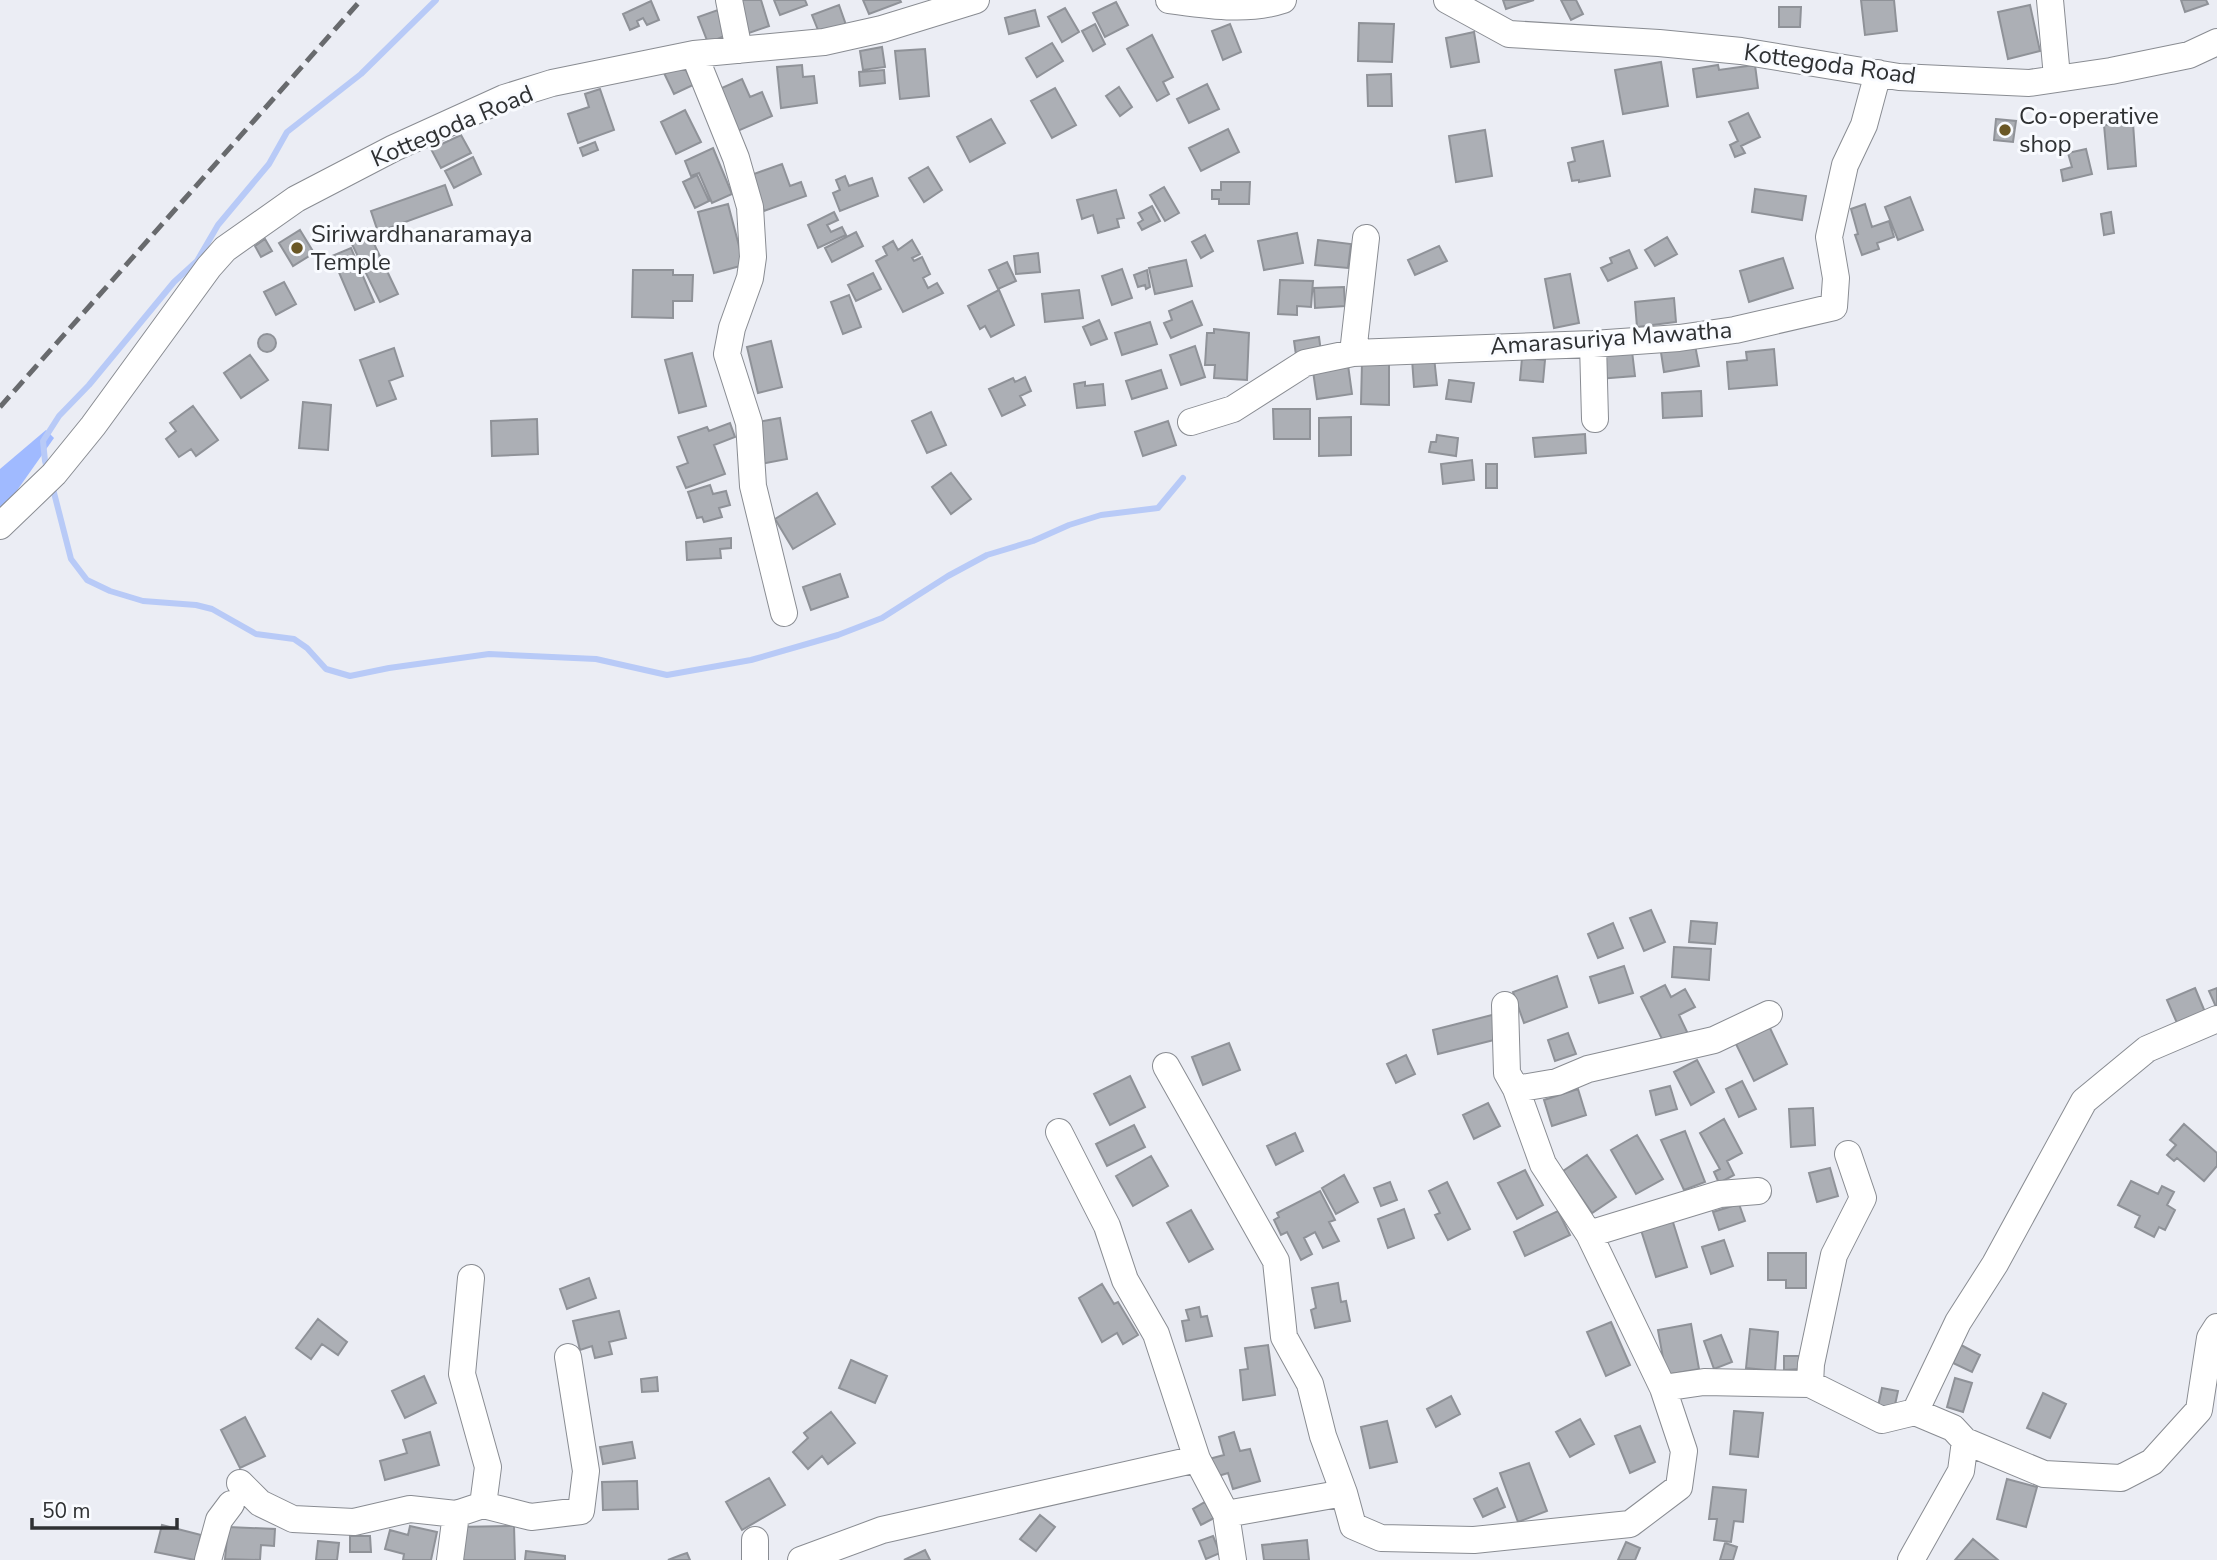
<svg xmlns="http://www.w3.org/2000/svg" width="2217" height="1560" font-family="'Nunito Sans',sans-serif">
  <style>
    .green { fill: #a0baff }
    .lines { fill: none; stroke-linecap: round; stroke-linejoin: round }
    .stream { stroke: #b8caf7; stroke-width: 6 }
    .building { fill: #acafb5; stroke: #8f9298; stroke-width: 2 }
    .minor-casing { stroke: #898c92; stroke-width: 28 }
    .minor { stroke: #fff; stroke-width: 26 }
    .rail { stroke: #686a6d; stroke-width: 5; stroke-dasharray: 14 7; stroke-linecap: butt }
    .poi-dot { fill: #6a5725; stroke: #f9fbff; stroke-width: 2.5 }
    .labels { text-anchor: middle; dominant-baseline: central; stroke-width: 6; stroke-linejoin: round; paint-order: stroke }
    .street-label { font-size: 24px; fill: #2f3133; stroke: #f9fbff }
    .poi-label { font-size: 24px; fill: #2f3133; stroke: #f9fbff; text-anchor: start }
  </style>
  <rect width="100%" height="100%" fill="#ebedf4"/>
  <path class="green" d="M46,430l8,8 -43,61 -11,10v-40z"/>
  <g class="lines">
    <path class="stream" d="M48,472l-3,-11 -2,-20 16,-25 30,-31 85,-103 23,-21 21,-36 51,-61 18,-32 74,-58 75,-74
      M52,485l19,74 16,21 23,11 33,10 53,4 16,4 44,25 38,5 13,9 19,21 24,7 39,-8 100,-14 107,5 71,16 84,-15 87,-25 44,-17 66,-42 39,-21 46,-14 36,-16 32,-10 57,-7 25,-30"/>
  </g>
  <path class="building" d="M734,0h27l8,26 -23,8z
    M774,0h31l2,5 -27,10z
    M863,0h37l1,2 -32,12z
    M1503,0h31l-28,9z
    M1561,0h15l7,14 -12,6z
    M1861,0h33l3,31 -32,4z
    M2181,0h25l2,4 -23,8z
    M651,1l8,19 -12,5 -4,-7 -6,3 2,5 -9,4 -7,-16z
    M1116,2l12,23 -23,12 -12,-24z
    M839,5l7,20 -26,10 -8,-20z
    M2030,5l10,46 -32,8 -10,-47z
    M1779,7h22l-1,20h-21z
    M1065,8l14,24 -17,10 -14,-25z
    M718,10l9,25 -19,8 -10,-26z
    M1035,10l4,16 -30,8 -4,-16z
    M1359,23l35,1 -2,38 -34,-1z
    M1095,24l10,20 -12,7 -11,-20z
    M1230,24l11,28 -18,8 -11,-29z
    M1474,32l5,30 -28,5 -5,-29z
    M1152,35l21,42 -10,5 6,12 -12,7 -30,-52z
    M1052,43l11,18 -26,16 -11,-19z
    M882,47l3,20 -22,3 -3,-19z
    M925,49l4,47 -29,3 -5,-48z
    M1661,62l7,44 -45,8 -8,-44z
    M683,64l10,21 -19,9 -10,-21z
    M802,65l1,12 11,-1 3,27 -36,5 -4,-41z
    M1718,65l1,5 36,-5 3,23 -61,9 -4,-28z
    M884,70l1,13 -25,3 -1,-14z
    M1391,74l1,32h-24l-1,-31z
    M742,79l8,18 12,-5 10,24 -39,17 -18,-42z
    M1207,84l12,25 -30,14 -12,-24z
    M1119,87l13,20 -12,9 -14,-20z
    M1055,88l21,37 -24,13 -21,-37z
    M600,89l14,41 -36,13 -10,-29 21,-7 -4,-13z
    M685,110l16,32 -25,12 -15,-32z
    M1748,113l12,24 -19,9 4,7 -10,4 -5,-12 8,-4 -9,-19z
    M991,119l14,24 -35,19 -13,-25z
    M1996,119l20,2 -3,21 -19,-2z
    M2133,123l3,43 -28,3 -4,-44z
    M1228,129l11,23 -38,19 -12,-23z
    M1485,130l7,46 -36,6 -7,-46z
    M461,135l10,18 -30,15 -10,-19z
    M1603,141l7,35 -31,6v-2l-7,1 -4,-18 7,-2 -3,-13z
    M595,142l3,8 -15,6 -3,-8z
    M713,148l19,46 -20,9 -13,-30 -8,3 -6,-15z
    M2086,149l6,25 -29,7 -2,-11 11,-3 -4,-14z
    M473,157l8,17 -27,14 -9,-17z
    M782,164l8,22 11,-4 5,14 -42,15 -13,-36z
    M928,167l14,23 -18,12 -15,-24z
    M697,175l12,26 -14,7 -12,-26z
    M845,176l4,10 23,-8 6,18 -38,15 -7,-18 7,-3 -4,-10z
    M1221,182h29l-1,22h-30v-5h-7v-9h9z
    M445,185l7,20 -74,27 -7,-21z
    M1164,187l15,26 -14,8 -15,-26z
    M1755,189l51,7 -4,24 -50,-8z
    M1116,190l8,28 -7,1 2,8 -21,6 -5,-18 -11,4 -5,-19z
    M1910,197l13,33 -25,10 -13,-33z
    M728,204l16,61 -30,8 -16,-61z
    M1865,204l7,23 17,-6 5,16 -17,6 2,6 -17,6 -7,-20 3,-1 -7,-25z
    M1152,206l8,15 -18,9 -4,-7 5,-3 -4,-7z
    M834,212l4,8 -11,5 4,7 11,-5 4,8 -28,13 -10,-23z
    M2111,212l3,21 -10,2 -3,-21z
    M367,229l31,65 -18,8 -31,-64z
    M300,230l14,23 -21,13 -14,-23z
    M856,232l7,14 -31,16 -7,-14z
    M1297,233l6,30 -39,7 -6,-29z
    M1205,235l8,16 -12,7 -9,-16z
    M1667,237l10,17 -22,12 -10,-16z
    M265,239l7,12 -11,6 -6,-11z
    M912,240l8,14 -8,4 2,3 8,-4 8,17 -7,4 5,10 9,-5 6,10 -40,19 -27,-51 11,-6 -4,-8 10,-6 5,9z
    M1318,240l33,4 -3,24 -33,-3z
    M1439,246l8,15 -32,14 -7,-15z
    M351,248l23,54 -19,8 -23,-54z
    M1629,250l8,18 -29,13 -7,-13 11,-5 -2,-5z
    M1038,253l2,19 -24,2 -2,-18z
    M1783,258l10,30 -44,14 -9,-31z
    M1186,260l6,26 -37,8 -6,-26z
    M1007,262l9,19 -18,8 -9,-19z
    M1122,269l10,29 -20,7 -10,-29z
    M633,270h40v5h20l-1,26h-19v17l-41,-1z
    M1147,270l3,17 -4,2 -1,-4 -7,2 -4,-12z
    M873,273l8,16 -25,12 -8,-16z
    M1570,274l9,49 -25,5 -9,-49z
    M1280,280l33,1 -2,26 -14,-1v9l-19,-1z
    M284,282l12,22 -20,11 -12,-23z
    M1344,287l1,19 -30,2 -1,-20z
    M999,290l15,35 -23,12 -6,-11 -5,3 -12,-23z
    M1079,290l4,28 -38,4 -3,-28z
    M849,295l12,32 -18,7 -12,-32z
    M1674,298l2,24 -39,5 -2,-25z
    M1192,301l10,24 -31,13 -7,-15 8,-3 -3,-9z
    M1099,320l8,19 -16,6 -8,-18z
    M1150,322l7,22 -35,11 -7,-22z
    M1214,329l35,4 -2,47 -33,-2 1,-13h-10l2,-32h7z
    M258 343a9 9 0 1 1 18 0a9 9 0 1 1-18 0Z
    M1319,337l2,15 -25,3 -2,-14z
    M1694,340l5,26 -35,6 -4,-26z
    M771,341l11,46 -24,6 -11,-46z
    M1195,346l10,31 -24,8 -11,-30z
    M394,348l9,28 -14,5 7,18 -19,7 -17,-46z
    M1774,349l3,36 -48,4 -2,-27 20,-2 -1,-8z
    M1632,351l3,25 -37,3 -2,-25z
    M692,353l14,53 -27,7 -14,-53z
    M250,355l18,25 -27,18 -17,-25z
    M1434,357l3,28 -23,2 -2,-28z
    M1522,358l23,2 -2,22 -23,-2z
    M1362,362l27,1v42l-28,-1z
    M1348,365l4,29 -35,5 -4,-28z
    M1161,370l6,18 -35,11 -6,-18z
    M1025,377l6,14 -11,5 5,9 -23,11 -13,-27 24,-11 2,4z
    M1449,380l25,3 -3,19 -25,-3z
    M1085,382v4l18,-2 2,21 -28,3 -3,-24z
    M1701,391l1,25 -39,2 -1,-25z
    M303,402l28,3 -3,45 -29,-2z
    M193,406l25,34 -22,16 -5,-7 -12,8 -13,-18 10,-8 -6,-8z
    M1273,409h37v30h-36z
    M931,412l15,33 -19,8 -15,-32z
    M1351,417v38l-32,1v-38z
    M780,418l7,41 -26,5 -8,-41z
    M537,419l1,35 -46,2 -1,-35z
    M1168,421l8,24 -33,11 -8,-24z
    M730,423l5,14 -21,8 11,29 -39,14 -9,-21 11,-4 -10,-26 29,-10 2,4z
    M1585,434l1,19 -51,4 -2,-19z
    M1437,435l21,3 -2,18 -27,-4 2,-10h5z
    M1472,460l2,20 -31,4 -2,-20z
    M1486,464h11v24h-11z
    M951,473l20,26 -20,15 -19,-27z
    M710,485l3,9 13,-3 4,14 -11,3 3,9 -18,5 -2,-5 -5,1 -9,-26z
    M817,493l18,31 -42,25 -18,-30z
    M731,538v10l-11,1 1,9 -34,2 -1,-18z
    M840,574l8,23 -37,13 -8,-23z
    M1651,910l14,32 -21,9 -14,-33z
    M1691,921l26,2 -2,21 -26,-2z
    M1613,923l10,25 -25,10 -10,-24z
    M1674,947l37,2 -2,31 -37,-3z
    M1624,966l9,27 -34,10 -9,-26z
    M1557,976l10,31 -43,16 -11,-31z
    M1665,985l6,12 14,-8 10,18 -16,8 9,19 -23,11 -24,-48z
    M2195,988l10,24 -28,11 -10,-23z
    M2217,988v21l-8,-18z
    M1496,1014l6,24 -64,16 -5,-24z
    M1769,1026l18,38 -33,17 -19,-39z
    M1568,1033l8,21 -21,7 -7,-21z
    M1229,1043l11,27 -37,15 -11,-28z
    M1406,1055l9,19 -19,9 -9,-19z
    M1697,1060l17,32 -23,13 -17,-33z
    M1130,1076l15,31 -35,18 -16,-31z
    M1742,1081l14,28 -17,8 -13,-28z
    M1670,1086l7,23 -21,6 -6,-24z
    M1578,1089l8,26 -34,11 -8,-26z
    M1488,1103l12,23 -26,13 -11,-24z
    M1813,1108l2,37 -24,2 -2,-38z
    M1724,1119l18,34 -15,8 7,14 -15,8 -5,-11 6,-3 -20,-36z
    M2184,1124l33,29v13l-13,15 -27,-23 -3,3 -7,-6 9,-10 -6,-5z
    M1134,1125l11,22 -38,19 -11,-22z
    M1685,1131l20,51 -21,8 -23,-50z
    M1295,1133l8,18 -27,14 -9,-19z
    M1637,1135l26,44 -27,15 -25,-44z
    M1587,1155l29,42 -24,16 -29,-42z
    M1151,1156l17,30 -35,20 -17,-30z
    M1830,1168l8,28 -21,6 -8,-29z
    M1525,1170l18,35 -26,14 -19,-36z
    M1344,1175l14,27 -22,12 -14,-26z
    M2131,1181l27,13 4,-8 12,6 -7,13 8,5 -10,20 -6,-3 -5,10 -19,-10 5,-11 -22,-11z
    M1390,1182l7,18 -16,6 -7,-18z
    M1447,1182l23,47 -22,11 -13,-25 5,-2 -11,-22z
    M1320,1191l15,29 -6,2 10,19 -16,7 -8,-16 -11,6 8,16 -11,6 -14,-28 -6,3 -7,-15 5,-3 -2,-4z
    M1739,1204l6,17 -26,9 -6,-18z
    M1404,1209l10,29 -26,10 -10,-29z
    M1191,1210l22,39 -24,13 -22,-39z
    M1558,1211l12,24 -45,21 -11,-24z
    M1672,1219l15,48 -31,10 -15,-47z
    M1724,1240l9,26 -22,8 -9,-27z
    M1768,1253h38v35h-20v-8h-18z
    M589,1278l7,20 -29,11 -7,-20z
    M1338,1283l3,19 5,-1 4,20 -35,7 -4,-18 5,-2 -4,-20z
    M1102,1284l12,20 4,-2 20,33 -15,9 -6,-11 -15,9 -23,-44z
    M1199,1307l2,10 6,-1 5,20 -26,5 -4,-20 7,-1 -3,-10z
    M619,1311l7,27 -17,4 3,12 -17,4 -3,-12 -12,4 -7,-29z
    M318,1319l29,23 -9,13 -16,-11 -11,15 -15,-11z
    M1611,1322l19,43 -24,11 -19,-44z
    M1691,1324l8,45 -33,6 -8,-45z
    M1750,1329l28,3 -3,39 -29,-3z
    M1721,1335l11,27 -18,7 -10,-28z
    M1268,1345l7,50 -32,5 -3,-30 8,-1 -3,-21z
    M1961,1345l19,10 -8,17 -19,-9z
    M1784,1356h16l1,13 -17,1z
    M851,1360l36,16 -12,27 -36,-15z
    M424,1376l12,27 -31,15 -13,-27z
    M657,1377l1,14 -16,1 -1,-13z
    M1955,1378l17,5 -9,29 -16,-5z
    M1882,1388l16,3 -5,23 -16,-3z
    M2043,1393l23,11 -16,34 -23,-10z
    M1451,1396l9,18 -24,13 -9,-18z
    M1734,1411l29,2 -5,44 -28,-3z
    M831,1412l24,31 -27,21 -6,-8 -14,13 -15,-17 15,-14 -4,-5z
    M245,1417l20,39 -25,12 -19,-38z
    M1580,1419l14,25 -24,13 -14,-25z
    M1387,1421l10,41 -27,6 -9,-41z
    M1640,1426l15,36 -25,11 -15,-37z
    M430,1432l9,33 -54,15 -5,-19 27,-8 -4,-13z
    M1234,1432l6,19 10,-2 10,32 -27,8 -5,-16 -13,4 -6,-18 15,-4 -5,-18z
    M632,1442l3,16 -32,6 -3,-17z
    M1529,1463l18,48 -29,11 -18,-49z
    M769,1478l16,27 -43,25 -16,-28z
    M2007,1479l30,8 -11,40 -29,-8z
    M637,1481l1,28 -35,1 -1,-28z
    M1713,1487l33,3 -3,32 -9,-1 -3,21 -17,-2 3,-21h-8z
    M1497,1488l8,19 -22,10 -9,-18z
    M1205,1502l9,16 -13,7 -8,-16z
    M1040,1515l15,12 -19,24 -16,-12z
    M162,1525l39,10 -6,25 -40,-8z
    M410,1526l27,6 -6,28h-28l1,-6 -19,-5 5,-19 18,5z
    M514,1526l1,34h-58l-1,-33z
    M228,1527l47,2 -1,17 -13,-1 -1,15 -35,-1z
    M350,1536h20l1,16h-21z
    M1213,1536l7,17 -14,6 -7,-18z
    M1973,1539l25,21h-43z
    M1307,1540l2,20h-45l-2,-15z
    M318,1541l21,2 -2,17h-21z
    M1626,1542l14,6 -5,12h-17z
    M1725,1543l12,4 -4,13h-13z
    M925,1550l5,10h-26z
    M526,1551l39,5v4h-40z
    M687,1553l3,7h-22l13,-5z"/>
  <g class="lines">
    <defs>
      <path id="minor" d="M729,0l10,50
        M1169,0c38,5 78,12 114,0
        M1447,0l62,34 150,9 82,8 158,26 130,6 82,-12 78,-16 28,-13
        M2050,0l7,77
        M694,54l42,104 14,49 3,50 -3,21 -18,50 -5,26 22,69 4,63 31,127
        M1593,344l2,75
        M1353,353l13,-115
        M1191,422l42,-13 72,-46 48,-10 240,-9 86,-6 56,-8 99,-23 2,-29 -7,-41 16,-72 19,-40 14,-52
        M0,526l54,-52 39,-48 116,-159 16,-18 71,-50 98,-51 110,-50 48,-15 142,-29 130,-12 58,-13 94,-29
        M1166,1066l110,195 8,76 26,47 13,52 21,57
        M1516,1089l41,-7 31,-13 126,-29 55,-26
        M1059,1132l48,94 18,54 31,54 41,125
        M1589,1234l131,-40 38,-3
        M1810,1384l1,-20 23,-109 29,-57 -15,-44
        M1663,1388l41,-6 106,2 72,36 33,-8 43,-90 37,-58 89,-163 63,-52 70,-30
        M1915,1412l38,16 12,13 79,33 77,4 31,-16 47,-52 11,-72 7,-11
        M240,1483l20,20 33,16 61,3 56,-13 46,5
        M483,1505l48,12 50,-6 5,-40 -18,-114
        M1226,1514l7,46
        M755,1540v20
        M208,1560l11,-40 12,-16
        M450,1560l6,-46 27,-9 5,-38 -26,-93 9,-96
        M801,1560l81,-30 315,-71 29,55 118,-21 9,33 28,12 93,2 156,-16 49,-37 5,-36 -21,-63 -74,-154 -46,-70 -27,-75 -9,-16 -2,-68
        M1911,1560l50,-89 4,-30"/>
    </defs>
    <use href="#minor" class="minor-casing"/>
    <use href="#minor" class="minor"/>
    <path class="rail" d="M0,407l361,-407"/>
  </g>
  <g class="poi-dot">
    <circle cx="2005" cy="130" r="7"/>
    <circle cx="297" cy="248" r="7"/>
  </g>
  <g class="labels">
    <g class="street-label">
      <text transform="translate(1830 64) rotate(8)">Kottegoda Road</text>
      <text transform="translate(452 126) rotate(-23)">Kottegoda Road</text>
      <text transform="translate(1611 338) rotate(-4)">Amarasuriya Mawatha</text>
    </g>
    <g class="poi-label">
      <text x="2019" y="116">Co-operative<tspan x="2019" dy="28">shop</tspan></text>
      <text x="311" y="234">Siriwardhanaramaya<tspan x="311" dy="28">Temple</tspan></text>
    </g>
  </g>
  <path d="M32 1518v10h145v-10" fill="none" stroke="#2f3133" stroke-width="3.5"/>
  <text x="42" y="1518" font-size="21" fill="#2f3133" stroke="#f9fbff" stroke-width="5" paint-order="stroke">50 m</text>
</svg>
